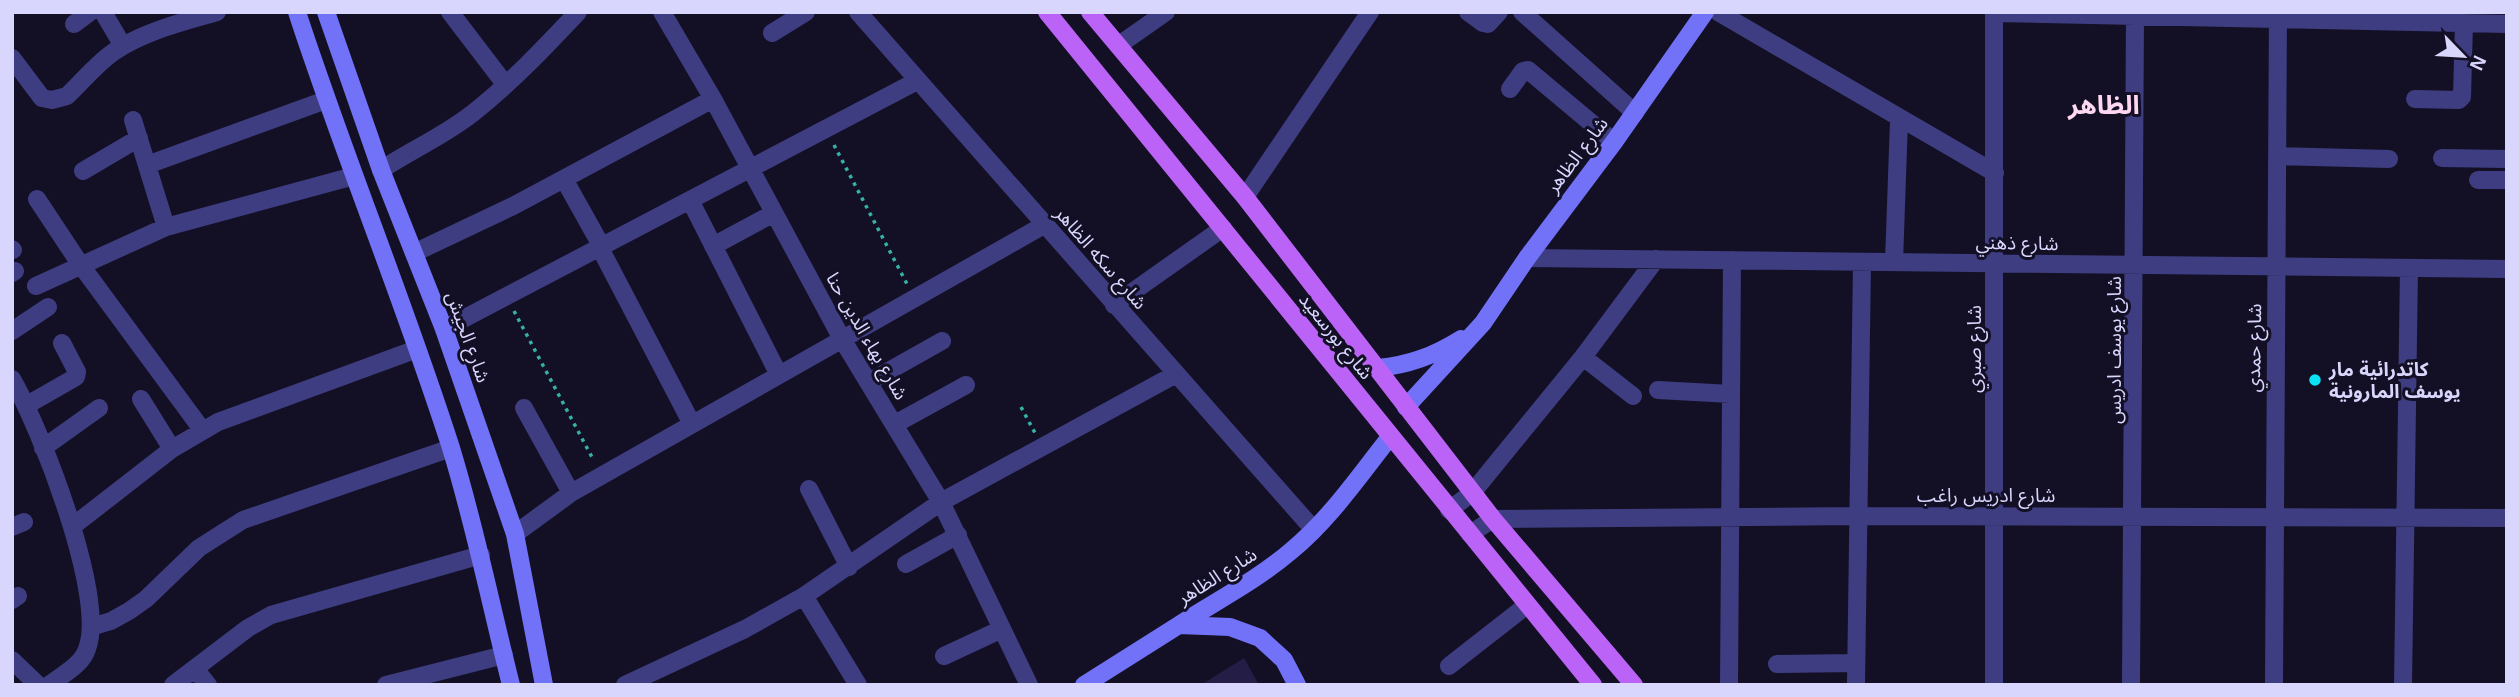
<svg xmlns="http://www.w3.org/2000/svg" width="2519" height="697" font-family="Arial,'Noto Sans Arabic',sans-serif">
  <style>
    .building { fill: #241d45 }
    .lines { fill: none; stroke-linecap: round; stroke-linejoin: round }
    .path { stroke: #35b2a7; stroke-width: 3.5; stroke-dasharray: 3.5 5; stroke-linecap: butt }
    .street { stroke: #3f3d81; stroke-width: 18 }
    .secondary { stroke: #7272f8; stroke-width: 18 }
    .primary { stroke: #bc63f7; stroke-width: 18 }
    .poi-dot { fill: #0ce1f3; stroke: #131025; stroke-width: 2.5 }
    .labels { text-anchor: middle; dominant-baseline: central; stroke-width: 6; stroke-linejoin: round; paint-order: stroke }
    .street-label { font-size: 19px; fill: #d9d6fd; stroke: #131025 }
    .poi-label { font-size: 19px; font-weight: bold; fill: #d9d6fd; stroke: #131025; text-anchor: start }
    .district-label { font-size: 26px; font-weight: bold; fill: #fdd8f0; stroke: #131025 }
  </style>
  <rect width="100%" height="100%" fill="#131025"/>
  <path class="building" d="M1244,658l15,27h-58z"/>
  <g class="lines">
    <path class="path" d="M834,145l73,139
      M514,311l80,150
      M1021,407l14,26"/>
    <path class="street" d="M103,12l20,34
      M450,12l55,72
      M662,12l51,87 129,240 99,163 88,183
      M858,12l456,518
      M1468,12l15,11 5,1 11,-12
      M1522,12l113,101
      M1718,12l277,161
      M1994,13l513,11
      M74,24l16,-12
      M772,33l34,-21
      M1119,45l47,-33
      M12,58l30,40 10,2 15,-4c16,-15 30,-33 48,-45 30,-20 68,-29 102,-39
      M1510,89l13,-18 5,-1 86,72
      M2415,99l44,1 3,-3 2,-74
      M133,120l33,107
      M2277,156l112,3
      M2442,158l65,1
      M147,165l179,-65
      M381,170c30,-20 63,-34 92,-57 38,-30 72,-66 105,-101
      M83,171l56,-33
      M564,179l38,68
      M2478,180h29
      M1245,197l125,-185
      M37,199l43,65 123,167
      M690,200l89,175
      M713,246l61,-33
      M600,248l92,176
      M12,249l1,1
      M414,253l99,-47 200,-107
      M1527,258l980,11
      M1894,262l5,-142
      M12,273l3,-2
      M36,286l130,-59 188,-51
      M1114,305l109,-77
      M444,329l473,-248
      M12,331l36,-24
      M1583,357l50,39
      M12,379c28,48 95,218 75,270 -5,16 -25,26 -38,36
      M869,382l73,-41
      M1658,390l73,4
      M141,399l31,50
      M27,405l49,-28 1,-5 -15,-29
      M524,408l47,85
      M895,424l71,-39
      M43,448l56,-40
      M809,489l40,78
      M1449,510l23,-17 111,-136 73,-98
      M73,526l99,-77 46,-27 199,-73
      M12,527l12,-5
      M515,534l56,-41 473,-268
      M1470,534l23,-15 365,-3 649,2
      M906,564l52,-29
      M804,596l54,89
      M12,600l6,-4
      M91,627l20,-6 18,-10 17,-12 53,-51 44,-28 208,-72
      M944,656l58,-27
      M12,660l26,25
      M1777,664l79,-1
      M1449,666l78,-61
      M195,669l13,16
      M173,685l75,-57 23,-13 210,-60
      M386,685l118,-30
      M625,685l120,-56 59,-33 137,-94 235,-128
      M1729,685l3,-425
      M1856,685l6,-423
      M1994,685v-673
      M2131,685l4,-669
      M2274,685l4,-673
      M2403,685l6,-417"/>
    <path class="secondary" d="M297,12c48,147 107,289 154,436 24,78 40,158 60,237
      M326,12l55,158 63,159 71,205 29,151
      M1378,368c31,-3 56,-12 83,-29
      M1406,407l77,-84 44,-65 87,-116 91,-130
      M1179,625c37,-24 78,-45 112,-74 39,-32 68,-75 99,-114
      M1084,685l95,-60 51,2 30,11 24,22 13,25"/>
    <path class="primary" d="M1047,12l546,673
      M1090,12l155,185 248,322 141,166"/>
  </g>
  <circle class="poi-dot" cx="2315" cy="380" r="7"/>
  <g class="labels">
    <g class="street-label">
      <text transform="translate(1577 155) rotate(-53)">شارع الظاهر</text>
      <text transform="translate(2017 243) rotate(1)">شارع ذهني</text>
      <text transform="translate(1101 258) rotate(49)">شارع سكه الظاهر</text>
      <text transform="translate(867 336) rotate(60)">شارع بهاء الدين حنا</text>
      <text transform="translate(1336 336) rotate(51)">شارع بورسعيد</text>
      <text transform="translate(468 337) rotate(70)">شارع الجيش</text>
      <text transform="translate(2254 348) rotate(-89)">شارع حمدي</text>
      <text transform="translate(1974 349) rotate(-90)">شارع صبري</text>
      <text transform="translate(2114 350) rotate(-90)">شارع يوسف ادريس</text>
      <text x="1986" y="495">شارع ادريس راغب</text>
      <text transform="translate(1217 576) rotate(-32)">شارع الظاهر</text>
    </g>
    <g class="poi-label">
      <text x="2329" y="369">كاتدرائية مار<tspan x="2329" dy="22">يوسف المارونية</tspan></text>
    </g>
    <g class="district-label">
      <text x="2104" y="105">الظاهر</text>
    </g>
  </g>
  <rect width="2519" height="697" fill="none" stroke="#d9d6fd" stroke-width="28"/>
  <g transform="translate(2463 56) rotate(115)" stroke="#131025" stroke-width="5" paint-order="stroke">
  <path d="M0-5L12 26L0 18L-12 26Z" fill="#d9d6fd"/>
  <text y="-10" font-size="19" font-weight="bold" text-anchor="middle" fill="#d9d6fd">N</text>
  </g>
</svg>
